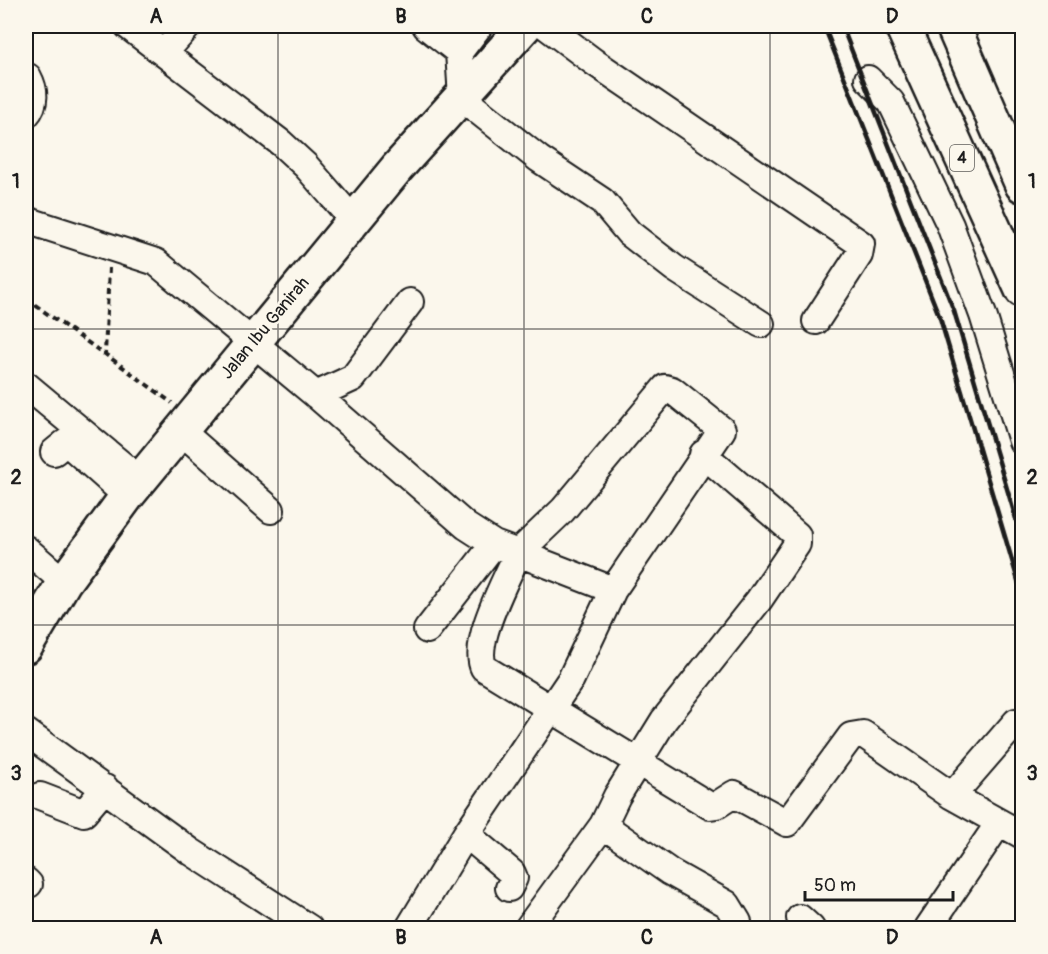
<svg xmlns="http://www.w3.org/2000/svg" width="1048" height="954" font-family="Pangolin,sans-serif">
  <style>
    .lines { fill: none; stroke-linecap: round; stroke-linejoin: round }
    .minor-casing { stroke: #1c1c1c; stroke-width: 30 }
    .major-casing { stroke: #1c1c1c; stroke-width: 38 }
    .highway-casing { stroke: #1c1c1c; stroke-width: 38 }
    .path { stroke: #1c1c1c; stroke-width: 4; stroke-dasharray: 6 4.5; stroke-linecap: butt }
    .minor { stroke: #fbf7ec; stroke-width: 26 }
    .major { stroke: #fbf7ec; stroke-width: 33 }
    .highway { stroke: #fbf7ec; stroke-width: 33 }
    .rail { stroke: #1c1c1c; stroke-width: 4.5 }
    .grid { fill: none; stroke: #1c1c1c; stroke-width: 1.5; stroke-opacity: 0.55 }
    .labels { text-anchor: middle; dominant-baseline: central; stroke-width: 5; stroke-linejoin: round; paint-order: stroke }
    .shield { fill: #fbf7ec; stroke: #5f5e5a; stroke-width: 1.5 }
    .shield-label { font-size: 16px; font-weight: bold; fill: #1c1c1c }
    .street-label { font-size: 18px; fill: #1c1c1c; stroke: #fbf7ec }
    .neatline { fill: none; stroke: #1c1c1c; stroke-width: 2 }
    .grid-label { font-size: 20px; text-anchor: middle; font-weight: bold; fill: #1c1c1c }
  </style>
  <rect width="100%" height="100%" fill="#fbf7ec"/>
  <filter id="ink" filterUnits="userSpaceOnUse"><feTurbulence type="fractalNoise" baseFrequency=".0167" numOctaves="2"/><feDisplacementMap in="SourceGraphic" scale="12" xChannelSelector="R" yChannelSelector="G"/><feConvolveMatrix kernelMatrix="1 2 1 2 8 2 1 2 1" color-interpolation-filters="sRGB"/></filter>
  <g filter="url(#ink)">
    <g class="lines">
      <defs>
        <path id="minor" d="M128,26l153,117 25,23 47,54
          M426,26l33,26 3,46 77,61 63,42 27,32 45,35 87,56
          M546,26l48,36 267,182 -2,11 -43,66
          M459,52l20,-26
          M164,53l24,-27
          M868,79l23,23 59,123 33,90 39,126
          M26,115c10,-11 9,-25 2,-38
          M26,220l130,42 160,133 150,131 28,18 24,9c-11,25 -47,90 -34,115l226,138 7,-1 17,-11 53,29 64,-87 12,-2 89,62 70,39
          M26,385l114,95
          M665,388l7,2 50,40 -109,160 -95,-37 45,-43z
          M316,395l37,-17 57,-76
          M181,431l90,79
          M54,452l11,-9 6,3 56,50
          M26,549l38,33
          M427,630l67,-86
          M26,732l164,119 119,77
          M40,796l44,17 21,-25
          M952,796l64,-74
          M603,825l67,47 57,32 11,18
          M466,834l46,39 2,5 -5,10
          M26,881l3,3
          M800,918l11,10
          M409,928l57,-94 105,-155 42,-89
          M528,928l75,-103 14,-29 47,-76 95,-120 38,-56v-9l-94,-81
          M928,928l71,-105"/>
        <path id="major" d="M26,646l38,-64 63,-86 270,-328 128,-142"/>
        <path id="highway" d="M902,26l120,264
          M953,26l69,159"/>
      </defs>
      <use href="#minor" class="minor-casing"/>
      <use href="#major" class="major-casing"/>
      <use href="#highway" class="highway-casing"/>
      <path class="path" d="M109,268l-4,86 67,49
        M35,305l69,49"/>
      <use href="#minor" class="minor"/>
      <use href="#major" class="major"/>
      <use href="#highway" class="highway"/>
      <path class="rail" d="M824,26l116,292 82,276
        M842,26l112,285 68,228"/>
    </g>
  </g>
  <path class="grid" d="M278,26v902M524,26v902M770,26v902M26,329h996M26,625h996"/>
  <g class="labels">
    <rect class="shield" x="950" y="145" width="24" height="26" rx="4.5"/>
    <g class="shield-label">
      <text x="962" y="158">4</text>
    </g>
    <g class="street-label">
      <text transform="translate(265 328) rotate(-50)">Jalan Ibu Ganirah</text>
    </g>
  </g>
  <rect width="1048" height="954" fill="none" stroke="#fbf7ec" stroke-width="66"/>
  <path d="M805 891v9h148v-9" fill="none" stroke="#1c1c1c" stroke-width="3"/>
  <text x="814" y="891" font-size="18" fill="#1c1c1c" stroke="#fbf7ec" stroke-width="4.5" paint-order="stroke">50 m</text>
  <rect x="33" y="33" width="982" height="888" class="neatline"/>
  <g class="grid-label">
    <text x="156" y="23">A</text>
    <text x="401" y="23">B</text>
    <text x="647" y="23">C</text>
    <text x="892" y="23">D</text>
    <text x="16" y="188">1</text>
    <text x="1032" y="188">1</text>
    <text x="16" y="484">2</text>
    <text x="1032" y="484">2</text>
    <text x="16" y="780">3</text>
    <text x="1032" y="780">3</text>
    <text x="156" y="944">A</text>
    <text x="401" y="944">B</text>
    <text x="647" y="944">C</text>
    <text x="892" y="944">D</text>
  </g>
</svg>
